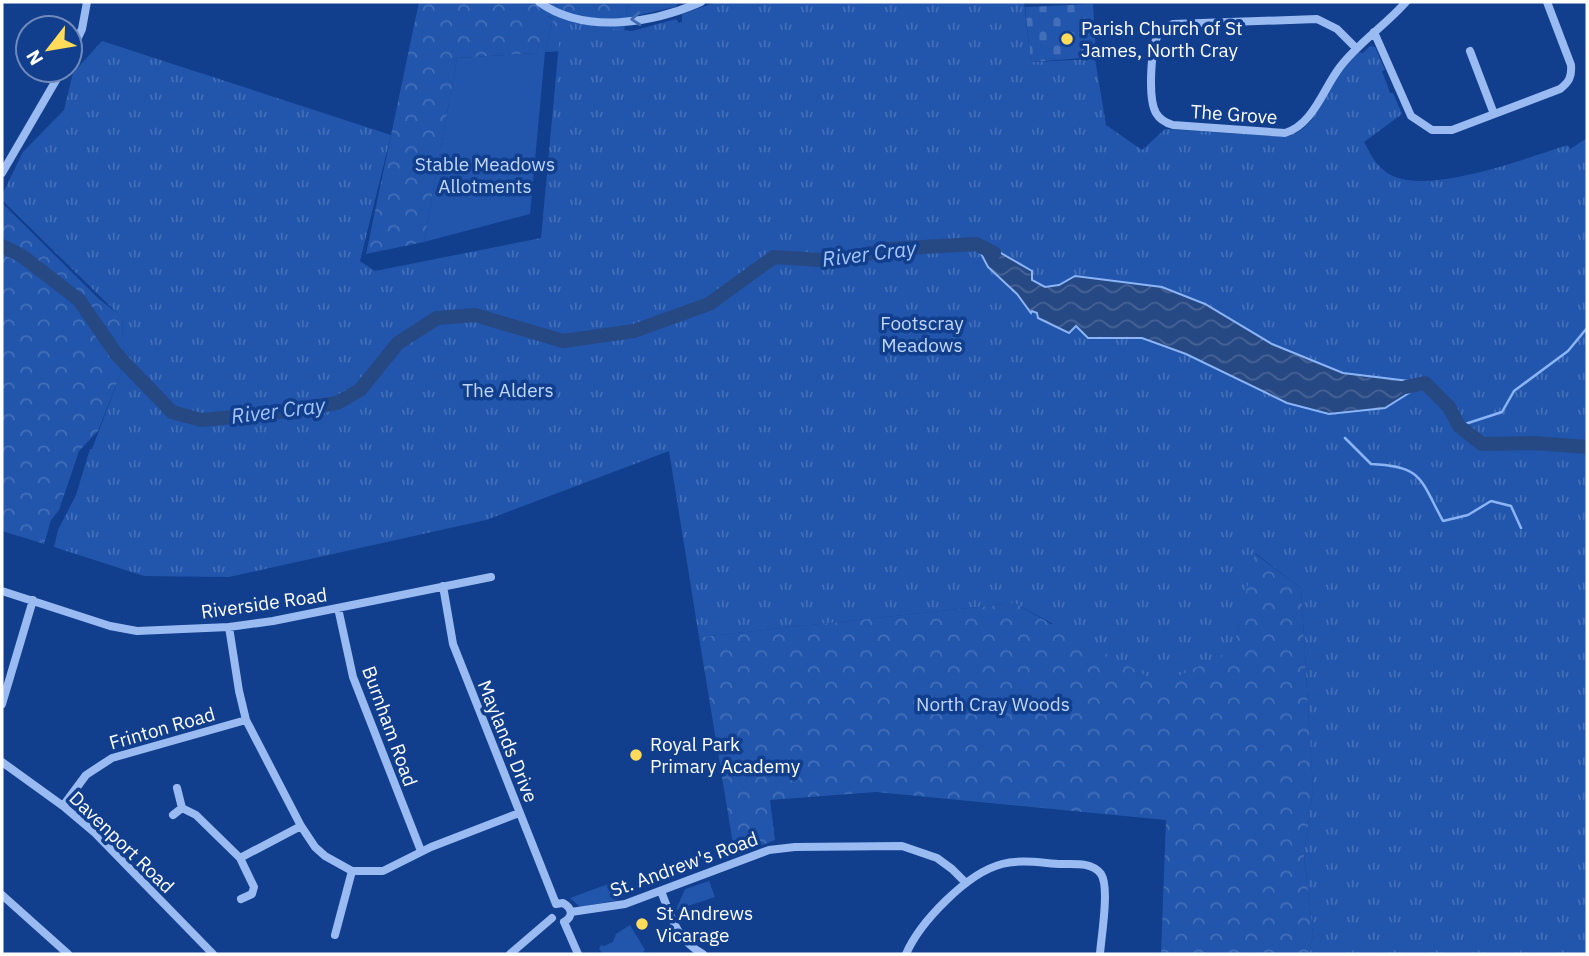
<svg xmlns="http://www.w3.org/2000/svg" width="1589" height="956" font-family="'IBM Plex Sans',sans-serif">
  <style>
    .green { fill: #2256ac }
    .forest { fill: url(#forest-crowns) }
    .cemetery { fill: url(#cemetery-stones) }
    .park { fill: url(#park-tufts) }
    .water { fill: url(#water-waves); stroke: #8ab4f6; stroke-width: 2 }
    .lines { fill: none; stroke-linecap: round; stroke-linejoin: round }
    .stream { stroke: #8ab4f6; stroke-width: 2.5 }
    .river { stroke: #264883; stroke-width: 14 }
    .minor { stroke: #99bbf2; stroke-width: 8 }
    .oneway { stroke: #416ab0 }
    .poi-dot { fill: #ffdb5a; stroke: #113e8d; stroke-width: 2.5 }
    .labels { text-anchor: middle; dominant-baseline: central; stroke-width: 7; stroke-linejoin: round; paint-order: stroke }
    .poi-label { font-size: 19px; fill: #fff; stroke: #113e8d; text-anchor: start }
    .street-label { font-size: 19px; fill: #fff; stroke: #113e8d }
    .park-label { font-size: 19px; fill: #c0d7fd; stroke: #113e8d }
    .water-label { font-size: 21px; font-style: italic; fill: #a4c5f9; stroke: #113e8d }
  </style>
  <defs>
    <pattern id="forest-crowns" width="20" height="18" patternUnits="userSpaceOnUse" patternTransform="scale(1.75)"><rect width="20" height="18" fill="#2256ac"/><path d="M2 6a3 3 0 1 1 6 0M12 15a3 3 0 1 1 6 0" fill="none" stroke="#436fb8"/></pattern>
    <pattern id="cemetery-stones" width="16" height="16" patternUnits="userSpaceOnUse" patternTransform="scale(1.75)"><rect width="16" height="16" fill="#2256ac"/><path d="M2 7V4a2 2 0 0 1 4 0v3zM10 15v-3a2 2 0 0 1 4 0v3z" fill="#436fb8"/></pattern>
    <pattern id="park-tufts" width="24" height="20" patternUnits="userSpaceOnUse" patternTransform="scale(1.75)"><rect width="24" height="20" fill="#2256ac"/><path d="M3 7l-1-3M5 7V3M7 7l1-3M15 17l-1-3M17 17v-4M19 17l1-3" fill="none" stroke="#436fb8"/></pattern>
    <pattern id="water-waves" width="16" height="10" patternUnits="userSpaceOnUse" patternTransform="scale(1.75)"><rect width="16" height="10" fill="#264883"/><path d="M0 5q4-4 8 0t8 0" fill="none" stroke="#476396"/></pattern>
  </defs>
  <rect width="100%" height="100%" fill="#113e8d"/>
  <path class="green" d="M628,2h58h-6l-5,5 -49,11z
    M547,16l6,3 -8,33 -15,162 -106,28 33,-184 79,-5z
    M709,881l6,16 -39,13 9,-21z
    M611,883l7,17 -38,7 -10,-9z
    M630,925l15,25 -4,4h-38l-4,-5 2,-4 3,1 9,-4 3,-8z"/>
  <path class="forest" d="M419,2h209l-6,45 -77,5 8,-33 -5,-3 -12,37 -79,5 -33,184 -58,12z
    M2,203l97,96 23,18 2,48 -26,66 -19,20 -20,59 -8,10 -7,24 -42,-13z
    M1254,553l47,35 12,201 -9,67 9,79 -4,19h-148l5,-134 -290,-28 -106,8 5,40 -40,16 -36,-219 316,-34 36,21 182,26z"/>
  <path class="cemetery" d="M1093,4l3,53 -65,5 -6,-55z"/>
  <path class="park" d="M717,2h307l7,60 64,-3 11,66 36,25 23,-21 121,8c30,-8 34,-36 50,-59 6,-10 15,-18 22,-26l5,1 7,-7 5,1 10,23 -3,1 8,22h3l9,21 -38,28c6,11 11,22 22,30 36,27 142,-15 182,-27l2,4 17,-11v816h-278l4,-19 -9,-79 9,-67 -12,-201 -46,-35 -22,97 -72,34 -146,-81 -316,34 -30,-186 -183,69 -257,57 -85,-1 -90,-29 4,-17 18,-35 14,-46h2l32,-84 -2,-47 -120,-118v-5l21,-43 41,-42 9,-37 29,-32 289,94 -31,126 15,10 166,-33 20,-216 71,9 44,-12 3,4 3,-1v-8z"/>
  <path class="water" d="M976,244l11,1 45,26v9l13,7 14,-2 16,-9 87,11 43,17 67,40 71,29 82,10 -40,25 -56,6 -42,-11 -101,-49 -44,-16h-54l-12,-12 -7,7 -31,-15 -1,-5 -5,-2 -1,2 -14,-19 -29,-27z"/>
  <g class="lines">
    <path class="stream" d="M1459,426l43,-14 12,-21 54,-40 19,-23
      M1345,438l26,26c52,2 49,15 72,57l25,-6 23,-14 20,5 10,22"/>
    <path class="river" d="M2,246l20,10 57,44 38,55 55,57 29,8 65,-6 71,-11 23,-13 38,-47 39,-25 38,-3 88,26 71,-10 75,-27 65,-47 61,4 54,-12 87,-5 18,9
      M1406,387l19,-4 24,24 10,19 23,18 52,-1 53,4"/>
    <path class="minor" d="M539,2c46,33 114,21 162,0
      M1374,32l37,84 21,14h20l108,-41c9,-7 12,-12 11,-24l-24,-63
      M1356,48l-19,-19 -20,-10 -144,5c-4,2 -10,4 -13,8 -10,12 -12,67 -4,81 4,7 10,10 17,12l112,8c28,-8 38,-44 55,-66 19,-25 46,-42 66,-65
      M1470,51l24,63
      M70,55l12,-26 5,-27
      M2,173l60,-103
      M443,586l10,58 103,260
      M2,591l108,35 27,5 92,-4 44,-6 218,-44
      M338,608l15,69 68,174
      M229,627l10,64 7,29 55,106 14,21 10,9 27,15h31l48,-24 88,-34
      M2,704l31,-104
      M2,762l61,44 32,27 118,121
      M177,788l5,20 14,7 44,43 61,-32
      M63,806l23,-31 26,-17 134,-38
      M173,815l9,-7
      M240,858l14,29 -2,7 -11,5
      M661,891c10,26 16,49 42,63
      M2,895l66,59
      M556,904l7,-1c9,5 11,13 1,19
      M571,912l54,-8 144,-54 26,-3 107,-1 35,12 15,11 13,13
      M564,922l14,32
      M335,935l17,-64
      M510,954l42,-36
      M906,954c14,-32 61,-81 96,-90 18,-5 40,-1 59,0 13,0 31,-2 40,10 9,13 0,64 -1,80"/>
  </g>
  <defs><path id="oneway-chevron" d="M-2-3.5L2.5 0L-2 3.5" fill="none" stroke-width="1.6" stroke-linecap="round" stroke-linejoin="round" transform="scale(1.75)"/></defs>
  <use class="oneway" href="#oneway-chevron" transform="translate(636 19) rotate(175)"/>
  <g class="poi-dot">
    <circle cx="1067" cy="39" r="7"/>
    <circle cx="636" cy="755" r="7"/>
    <circle cx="642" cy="924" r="7"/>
  </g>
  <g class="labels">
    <g class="poi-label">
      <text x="1081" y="28">Parish Church of St<tspan x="1081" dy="22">James, North Cray</tspan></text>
      <text x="650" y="744">Royal Park<tspan x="650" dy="22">Primary Academy</tspan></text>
      <text x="656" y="913">St Andrews<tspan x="656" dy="22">Vicarage</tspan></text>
    </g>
    <g class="street-label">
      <text transform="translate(1234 114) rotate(4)">The Grove</text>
      <text transform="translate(264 603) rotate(-8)">Riverside Road</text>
      <text transform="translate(390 726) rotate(70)">Burnham Road</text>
      <text transform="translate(162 728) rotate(-16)">Frinton Road</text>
      <text transform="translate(508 741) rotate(68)">Maylands Drive</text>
      <text transform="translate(122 842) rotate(44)">Davenport Road</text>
      <text transform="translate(684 864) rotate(-20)">St. Andrew's Road</text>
    </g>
    <g class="park-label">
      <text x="485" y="164">Stable Meadows<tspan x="485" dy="22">Allotments</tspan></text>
      <text x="922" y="323">Footscray<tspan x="922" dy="22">Meadows</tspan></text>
      <text x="508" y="390">The Alders</text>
      <text x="993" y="704">North Cray Woods</text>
    </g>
    <g class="water-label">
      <text transform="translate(869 253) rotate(-7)">River Cray</text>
      <text transform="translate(278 410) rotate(-7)">River Cray</text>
    </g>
  </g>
  <rect width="1589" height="956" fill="none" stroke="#ffffff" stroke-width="7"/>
  <g transform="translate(49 49) rotate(239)"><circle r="33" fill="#113e8d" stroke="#708bbb" stroke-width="2"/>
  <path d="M0-5L12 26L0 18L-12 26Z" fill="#ffdb5a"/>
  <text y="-10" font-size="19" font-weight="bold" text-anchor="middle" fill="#ffffff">N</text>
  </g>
</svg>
